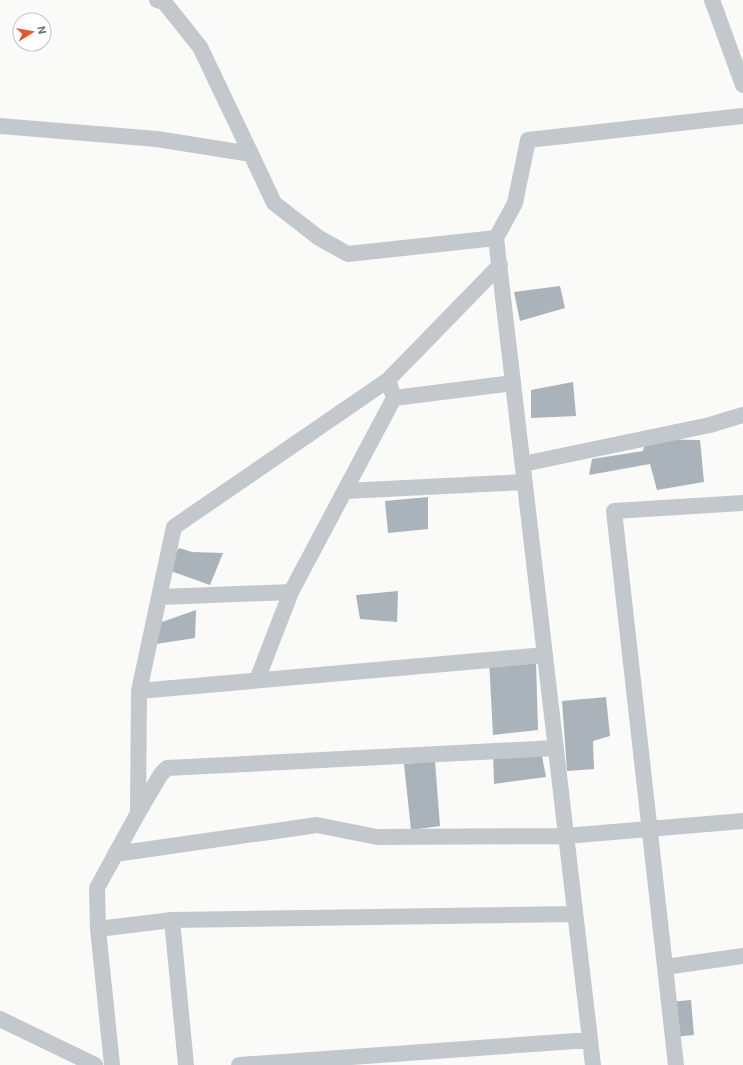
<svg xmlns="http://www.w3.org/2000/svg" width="743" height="1065" font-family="Roboto,sans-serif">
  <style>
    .building { fill: #aab3b9 }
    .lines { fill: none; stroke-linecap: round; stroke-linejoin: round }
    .minor { stroke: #c3c8cc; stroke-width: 16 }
  </style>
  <rect width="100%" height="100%" fill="#fafaf8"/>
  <path class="building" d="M560,286l5,22 -45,13 -6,-29z
    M573,382l3,34 -45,2v-28z
    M646,439l54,1 4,42 -47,8 -7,-26 -61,11 3,-16 51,-8z
    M428,497v32l-40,4 -3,-32z
    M179,548l13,4 31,1 -13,32 -45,-16z
    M398,591l-1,31 -37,-3 -4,-24z
    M196,610l-1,28 -39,6 3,-21z
    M489,660l47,3 2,67 -45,5z
    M606,697l4,39 -17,5 1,28 -27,2 -5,-70z
    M493,751l49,5 4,21 -52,7z
    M435,761l5,65 -29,4 -7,-66z
    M691,1000l3,35 -21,2 -4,-35z"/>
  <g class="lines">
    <path class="minor" d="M157,0l7,2 36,45 51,107
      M712,0l31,85
      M0,126l157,13 94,15 23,49 45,35 29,16 148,-16
      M394,398l119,-15
      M523,464l187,-39 33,-10
      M346,491l179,-9
      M160,597l131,-5
      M257,680l34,-88 103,-194 -6,-18 112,-115
      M139,691l406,-36
      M556,748l-389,20 -6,6 -23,39 -41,75 1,41 74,-9 403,-6
      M138,812l1,-121 35,-164 214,-147
      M115,854l202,-29 60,12 189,-1 177,-15
      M172,920l14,145
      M98,929l14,136
      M665,967l78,-11
      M0,1019l95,46
      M239,1065l351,-25
      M593,1065l-97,-827 19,-35 13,-63 215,-24
      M676,1065l-62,-554 129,-8"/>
  </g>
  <g transform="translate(32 32) rotate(79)"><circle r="19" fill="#ffffff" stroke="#c1c8cd"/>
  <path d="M0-3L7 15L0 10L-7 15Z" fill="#e4572e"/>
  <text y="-6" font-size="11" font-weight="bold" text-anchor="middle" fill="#657683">N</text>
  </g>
</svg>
